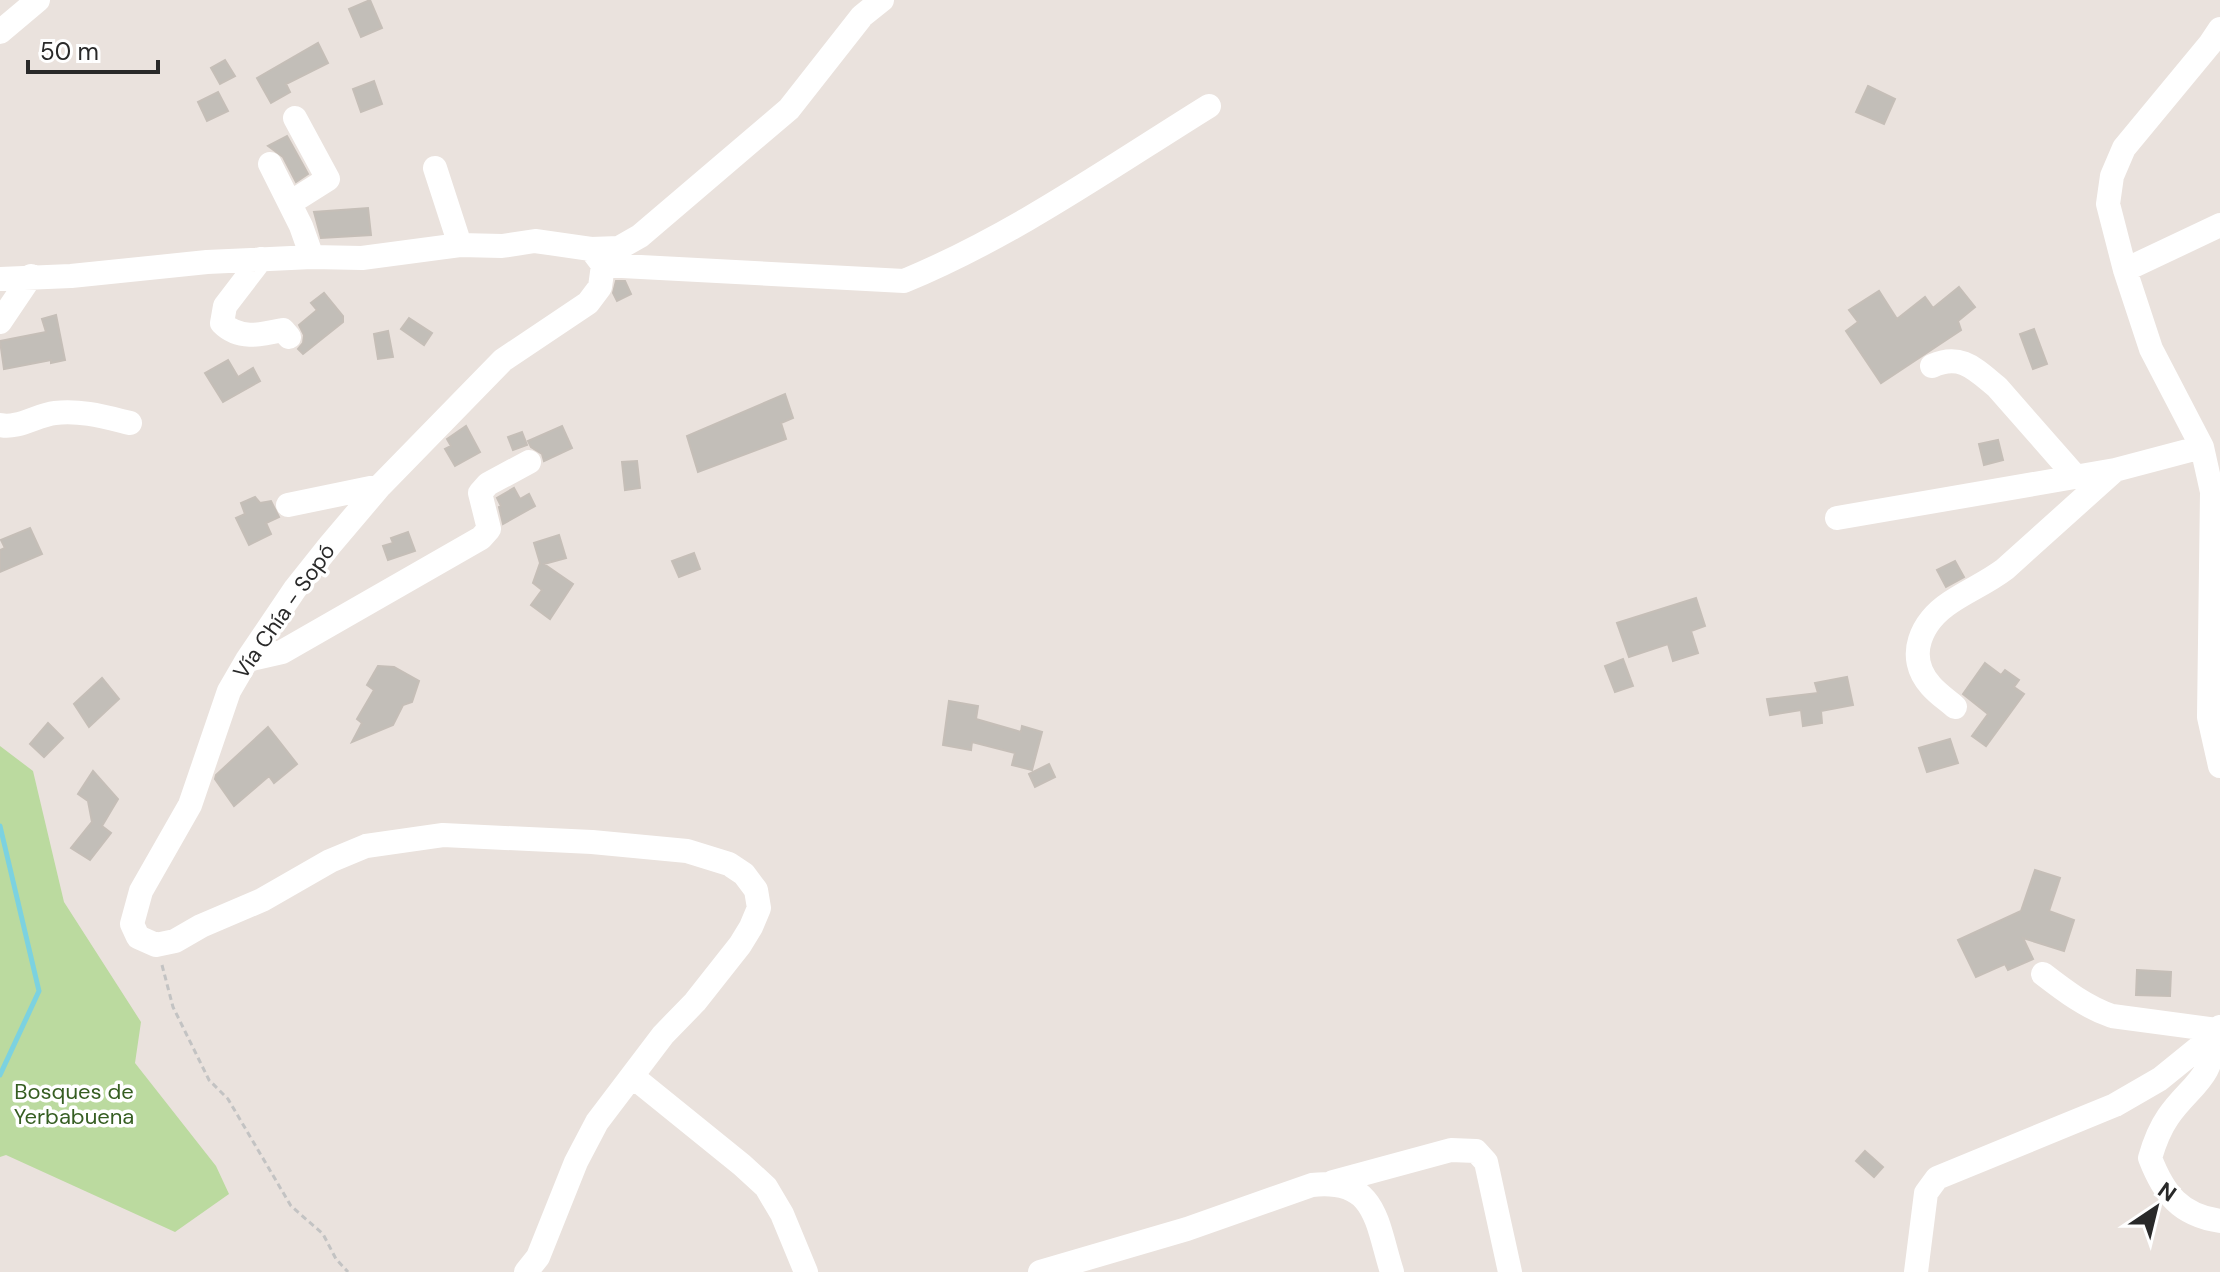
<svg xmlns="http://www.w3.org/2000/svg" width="2220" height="1272" font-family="'DM Sans',sans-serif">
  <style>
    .green { fill: #bbda9f }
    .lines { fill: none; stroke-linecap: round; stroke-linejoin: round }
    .stream { stroke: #7cd2e0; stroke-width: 5 }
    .building { fill: #c2beb8; stroke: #c5beb7; stroke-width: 2 }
    .path { stroke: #c3c3c3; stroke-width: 3; stroke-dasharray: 6 4; stroke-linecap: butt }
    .minor { stroke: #fff; stroke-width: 24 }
    .labels { text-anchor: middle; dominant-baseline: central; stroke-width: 7; stroke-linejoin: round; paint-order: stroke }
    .street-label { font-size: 22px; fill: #292929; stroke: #fff }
    .park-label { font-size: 22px; fill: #365e22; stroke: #fff }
  </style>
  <rect width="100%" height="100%" fill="#eae2dd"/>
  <path class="green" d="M0,746l33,25 31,131 77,120 -6,41 81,103 13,28 -54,38 -169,-77 -6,2z"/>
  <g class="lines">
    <path class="stream" d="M0,826l39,165 -39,84"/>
  </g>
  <path class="building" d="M370,0l12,28 -21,9 -12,-28z
    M318,43l10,20 -42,21 4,8 -19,11 -14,-25z
    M225,60l10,16 -15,8 -9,-16z
    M374,81l8,23 -21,8 -8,-23z
    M1868,86l27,13 -11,25 -28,-12z
    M218,92l10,19 -21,10 -9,-19z
    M287,136l21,38 -12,8 -13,-25 -15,-11z
    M368,208l3,27 -50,3 -7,-26z
    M616,281h9l6,13 -14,7 -4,-8z
    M1959,287l16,20 -17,14 3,9 -80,53 -35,-52 12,-9 -9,-12 30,-19 18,28 28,-22 8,11z
    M324,293l19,23v6l-40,32 -5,-5 5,-6 1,-8 -5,-10 18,-15 -6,-7z
    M56,315l9,45 -14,3v-3l-47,9 -4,-28 46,-9 -4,-13z
    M409,318l23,15 -8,12 -23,-16z
    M2034,329l13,35 -14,5 -13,-35z
    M388,331l5,26 -15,2 -4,-25z
    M228,360l10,17 15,-9 7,13 -37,21 -18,-29z
    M785,394l8,24 -12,5 5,16 -88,33 -11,-36z
    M466,426l14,26 -25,14 -10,-17 6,-3 -4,-7z
    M562,426l10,22 -28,13 -2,-7 -11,-7 -3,-6z
    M522,432l5,13 -14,5 -5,-13z
    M1998,440l5,20 -19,5 -5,-21z
    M637,461l3,27 -15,2 -3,-28z
    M514,488l6,11 9,-5 6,12 -32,18 -4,-17 2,-1 -4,-8z
    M255,497l5,6 11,-2 8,16 -13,6 5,11 -22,11 -13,-27 9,-4 -4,-11z
    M30,528l12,26 -42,18v-22l5,-2 -4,-8z
    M408,532l7,19 -27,9 -5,-14 10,-3 -2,-5z
    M559,535l7,23 -22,6 29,20 -23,35 -19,-14 11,-15 -9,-7 7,-20 -6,-20z
    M694,553l6,16 -21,8 -7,-16z
    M1955,561l9,16 -18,10 -9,-17z
    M1696,598l9,28 -14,5 7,22 -25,8 -5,-17 -39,13 -12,-34z
    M1623,659l10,27 -18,6 -10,-26z
    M1985,663l16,12 4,-5 14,10 -5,7 10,7 -38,52 -14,-10 16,-22 -25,-20z
    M378,666l16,1 25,14 -7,21 -9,3 -10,20 -41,17 10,-19 -5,-4 17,-29 -7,-5z
    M1847,677l6,28 -32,6 1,12 -19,3 -2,-16 -31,5 -3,-16 51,-6 -3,-10z
    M102,678l17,21 -30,28 -15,-23z
    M949,701l29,5 -2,13 45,13 1,-6 20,6 -10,38 -20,-5 3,-12 -43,-11 -1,8 -28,-5z
    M48,723l15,15 -19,19 -14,-13z
    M268,727l29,37 -23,19 -5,-7 -35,30 -19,-27 1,-4z
    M1950,739l8,24 -31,9 -8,-24z
    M1049,764l6,13 -20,10 -6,-13z
    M93,771l25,28 -16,27 9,7 -21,27 -19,-12 21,-26 -4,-21 -10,-7z
    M2035,870l25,8 -11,33 25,9 -10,31 -41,-13 10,21 -25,11 -3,-6 -29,13 -18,-37 63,-29z
    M2137,970l34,2 -1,24 -34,-1z
    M1865,1151l18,16 -9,10 -18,-16z"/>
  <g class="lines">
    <path class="path" d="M162,965l11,42 36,73 19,19 63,107 32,28 13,25 12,13"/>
    <path class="minor" d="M2220,29l-10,15 -86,104 -12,28 -4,28 17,66 26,79 51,98 10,45 -3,225 11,49
      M0,32l38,-32
      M270,164l31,62 11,31
      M435,168l25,77
      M290,203l38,-24 -33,-61
      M591,249l28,-1 21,-12 149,-127 73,-93 20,-16
      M261,259l-36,47 -3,17c17,17 38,12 61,7l6,7
      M603,265l301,16c109,-45 205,-113 305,-175
      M2125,270l95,-45
      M0,279l71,-3 136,-14 105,-5 50,1 98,-13 42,1 33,-5 56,8 12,16 -3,22 -12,16 -85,57 -123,126 -50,59 -35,44 -48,71 -18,31 -39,114 -49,86 -9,33 6,13 18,8 19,-4 26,-15 61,-26 68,-39 36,-15 77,-11 149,7 95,9 42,13 15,10 12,16 3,18 -8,19 -11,18 -45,57 -32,33 -66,87 -21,40 -38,95 -12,15
      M0,322l31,-46
      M1932,366c29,-13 43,3 65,21l79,90
      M0,425c18,4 37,-10 55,-12 26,-3 50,4 75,10
      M288,505l92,-19
      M1837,518l278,-48 87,-23
      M247,660l35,-8 199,-114 8,-9 -9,-36 8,-9 41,-22
      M1955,707c-8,-7 -17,-13 -24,-21 -27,-30 -9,-65 20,-84 18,-12 37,-20 54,-33l110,-99
      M2043,974c22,17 43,33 69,42l105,14
      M2213,1036c2,42 -24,50 -45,81 -9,13 -14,27 -18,41 14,36 30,57 70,63
      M632,1076l110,89 24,22 16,27 24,58
      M1333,1182l118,-32 25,1 10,11 24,110
      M1040,1272l147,-43 125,-44c65,-7 64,37 80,87
      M1916,1272l10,-79 11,-15 178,-73 45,-26 53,-43 7,-9"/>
  </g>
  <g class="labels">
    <g class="street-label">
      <text transform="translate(284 611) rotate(-55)">Vía Chía - Sopó</text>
    </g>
    <g class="park-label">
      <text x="74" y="1091">Bosques de<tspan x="74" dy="25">Yerbabuena</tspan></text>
    </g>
  </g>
  <g transform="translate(2156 1208) rotate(35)" stroke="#ffffff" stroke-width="6" paint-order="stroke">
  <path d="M0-6L14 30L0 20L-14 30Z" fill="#292929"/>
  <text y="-12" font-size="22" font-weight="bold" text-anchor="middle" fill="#292929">N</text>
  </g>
  <path d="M28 60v12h130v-12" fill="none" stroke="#292929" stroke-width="4"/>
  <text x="40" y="60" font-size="24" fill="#292929" stroke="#ffffff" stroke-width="6" paint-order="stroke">50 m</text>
</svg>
